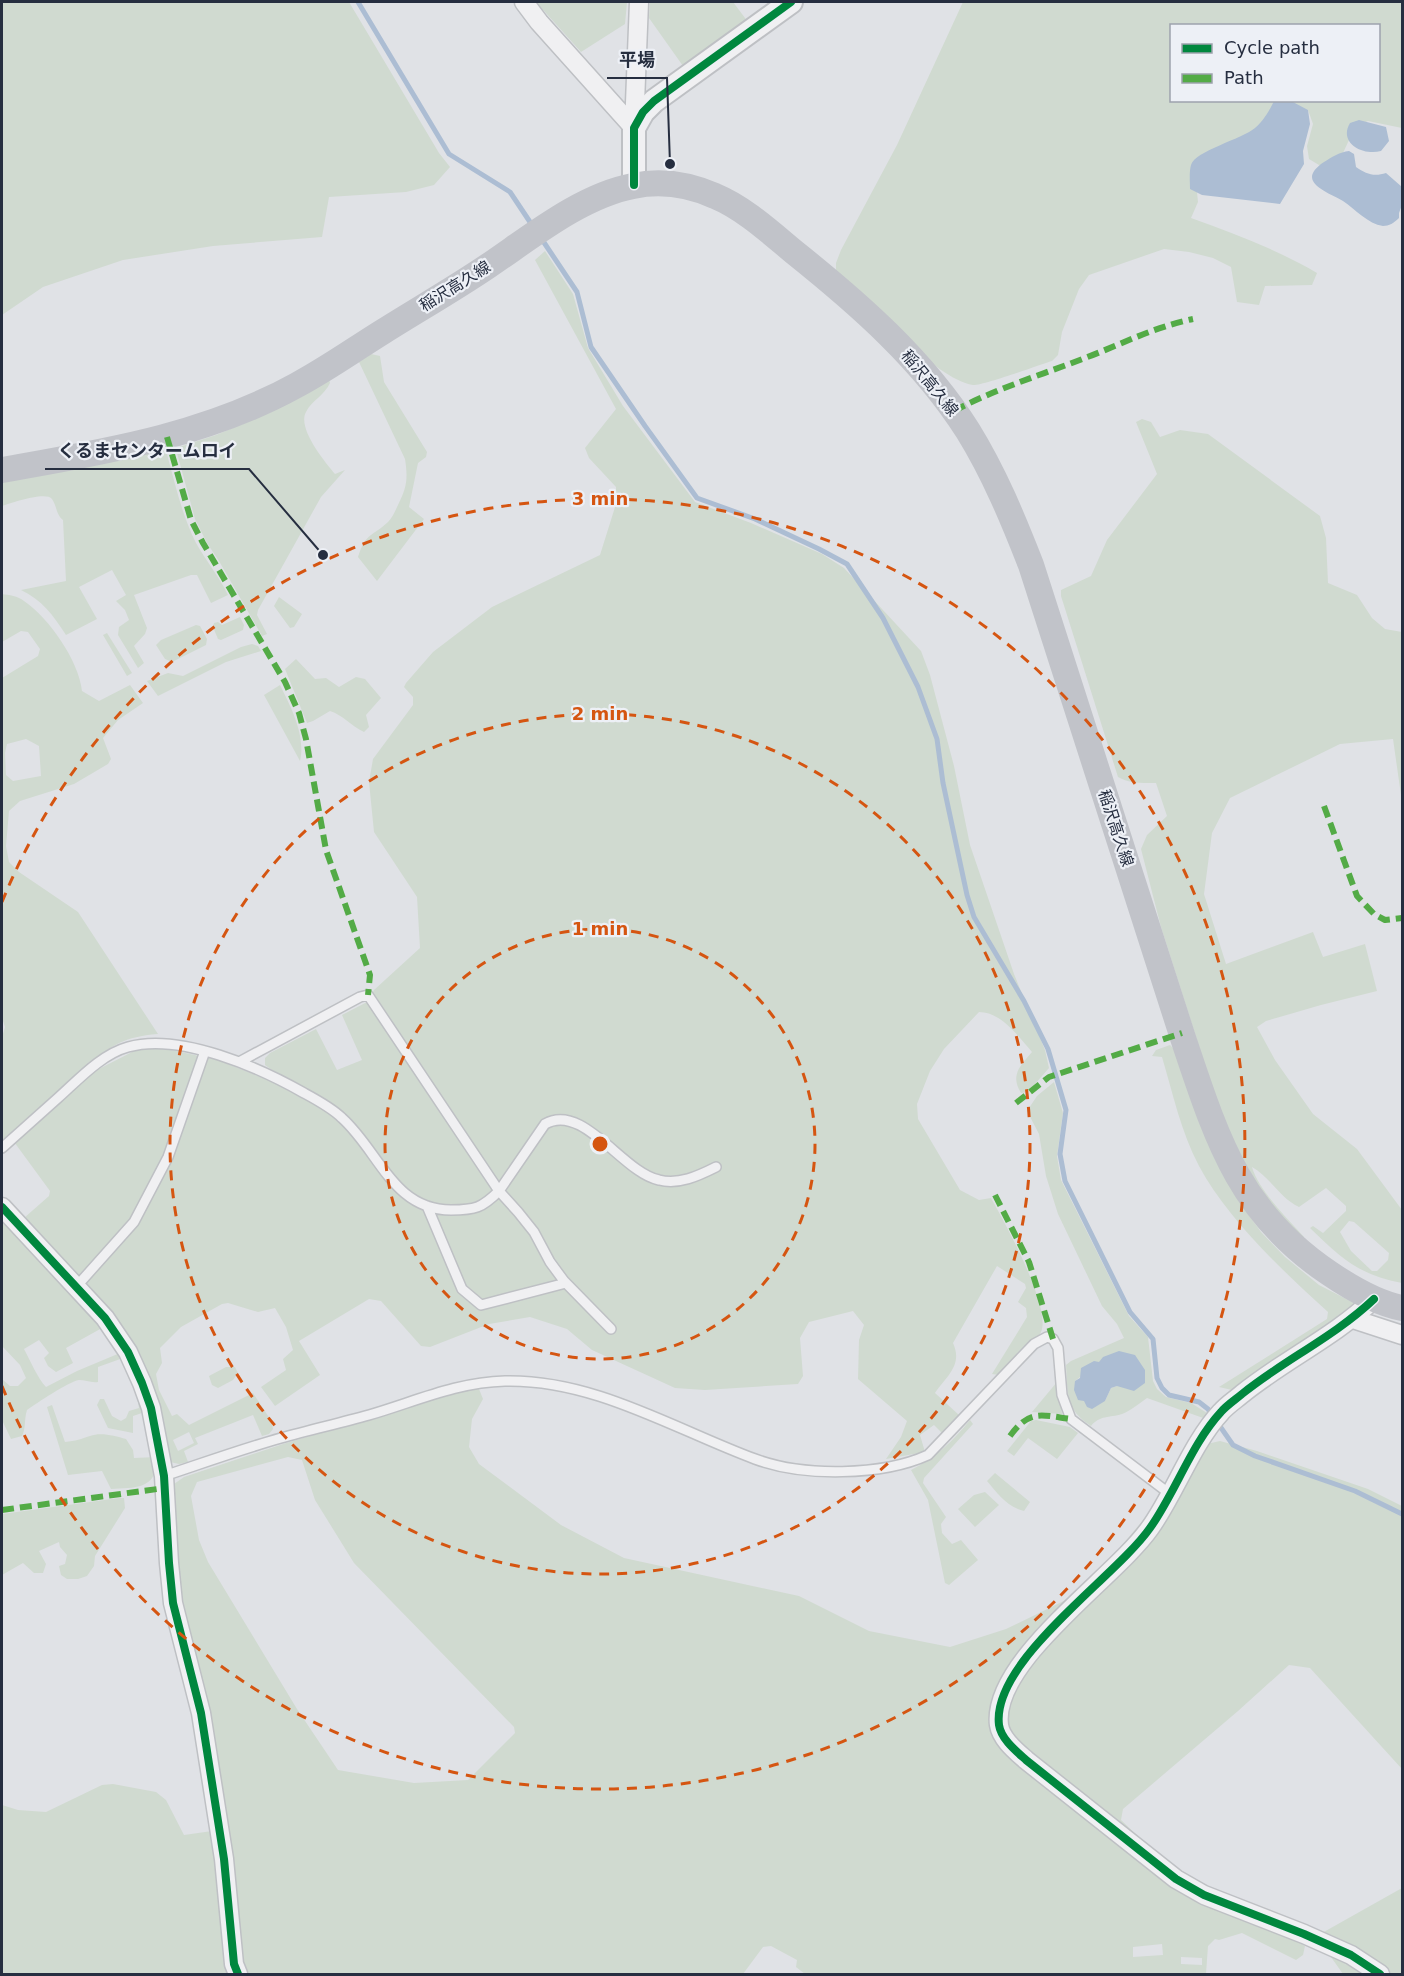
<svg xmlns="http://www.w3.org/2000/svg" width="1404" height="1976" font-family="'DejaVu Sans','Noto Sans JP',sans-serif">
  <style>
    .green { fill: #d0dad0; fill-rule: evenodd }
    .water { fill: #acbdd3 }
    .lines { fill: none; stroke-linecap: round; stroke-linejoin: round }
    .stream { stroke: #acbdd3; stroke-width: 5 }
    .service-casing { stroke: #bec0c4; stroke-width: 12 }
    .minor-casing { stroke: #bec0c4; stroke-width: 21 }
    .tertiary-casing { stroke: #bec0c4; stroke-width: 26 }
    .service { stroke: #f0f0f2; stroke-width: 9 }
    .minor { stroke: #f0f0f2; stroke-width: 18 }
    .tertiary { stroke: #f0f0f2; stroke-width: 22 }
    .secondary { stroke: #c1c3c9; stroke-width: 26 }
    .quiet { stroke: #53ab46; stroke-width: 6; stroke-dasharray: 12 6; stroke-linecap: butt }
    .cycleway-casing { stroke: #edf0f6; stroke-width: 11 }
    .cycleway { stroke: #00873e; stroke-width: 8 }
    .ring { fill: none; stroke: #d55511; stroke-width: 3; stroke-dasharray: 10 8 }
    .labels { text-anchor: middle; dominant-baseline: central; stroke-width: 4.5; stroke-linejoin: round; paint-order: stroke }
    .street-label { font-size: 16px; fill: #262e40; stroke: #edf0f6 }
    .centre { fill: #d55511; stroke: #edf0f6; stroke-width: 3 }
    .ring-label { font-size: 18px; text-anchor: middle; font-weight: bold; fill: #d55511; stroke: #edf0f6; stroke-width: 4.5; stroke-linejoin: round; paint-order: stroke }
    .leader { fill: none; stroke: #262e40; stroke-width: 2 }
    .callout-dot { fill: #262e40; stroke: #edf0f6; stroke-width: 2 }
    .callout-label { font-size: 18px; text-anchor: middle; font-weight: bold; fill: #262e40; stroke: #edf0f6; stroke-width: 4.5; stroke-linejoin: round; paint-order: stroke }
  </style>
  <rect width="100%" height="100%" fill="#e0e2e6"/>
  <path class="green" d="M2,2h347l90,151 11,14 -16,18 -28,7 -77,5 -7,40 -109,9 -90,14 -80,27 -41,28z
    M536,2h91l-2,22 -44,28z
    M650,2h83l15,20 -65,44 -34,-48z
    M963,2h439v126l-34,-7 -13,6 -12,26 -19,15 -15,-9 -2,-13 6,-22 -5,-14 -19,-4 -93,76 2,20 -7,16c44,16 85,31 126,55l-5,12 -47,1 -6,19 -22,-3 -6,-35 -18,-9 -24,-6 -25,-3 -75,26 -10,14 -17,43 -4,23 -6,6c-13,4 -70,25 -79,24 -38,-6 -107,-84 -137,-112v-10l5,-13 56,-105zM1172,26h206v74h-206z
    M545,251l28,43 15,54 35,58 72,96 56,21 71,31 22,14 77,83 9,24 24,91 16,79 44,129 31,76 4,18 -21,24 -7,1c-11,-18 -1,-27 11,-41 -14,-16 -31,-40 -53,-40l-35,37 -14,22 -13,33 1,15 42,71 19,10 12,-2c13,23 61,110 50,134 -3,8 -11,9 -17,15 -9,8 -16,19 -25,28l-7,-1 35,-57 -1,-9 -8,-6 8,-14 -1,-4 -28,-18 -44,77c10,22 -6,33 -18,50l24,22 -17,18 -8,-8 -14,10 5,17 -39,7 15,-22 6,-16 -49,-42 1,-39 5,-15 -11,-14 -44,11 -9,16 3,38 -5,8 -93,6 -30,-2 -83,-38 -25,-21 -37,-12 -41,7 -59,23 -9,-1 -40,-45 -12,-2 -70,42 21,34 -45,31 -14,-19 25,-17 -3,-11 10,-9 -7,-23 -11,-19 -17,4 -30,-9 -6,1 -41,23 -21,21 2,15 -6,11 3,16 13,26 5,-2 12,11 64,-32 19,29 1,7 -4,5 -7,2 -9,-21 -58,23 3,6 -14,7 4,11 -9,2 -9,-2 -3,-4 -4,-39 -5,-18 -134,-183 25,-22 1,-5 -41,-56 -7,5v-103l3,-10 -3,-9v-340l36,-22 2,-7 -12,-17 -7,-1 -19,11v-48c7,1 16,2 22,7 25,17 55,60 58,90l17,10 31,-16 13,18 -25,17 -15,18 8,21 -3,5 -34,20 -54,17 -11,10 -3,35 3,16 10,10 59,40 80,122c-35,3 -42,10 -70,29l5,9 43,-22 26,-2 56,12 70,28 26,13 23,17 36,43h11c-33,-48 -62,-65 -112,-91l-7,-5v-7l5,-5 46,-24 21,41 25,-10 -20,-45 25,-13 7,-12 46,-42 -3,-51 -43,-65 -5,-50 4,-23 40,-54v-8l-9,-10 2,-4 27,-31 59,-45 108,-52 16,-51v-17l-27,-29 -4,-10 31,-39 -81,-149zM26,739l13,7 2,30 -28,5 -7,-6 -1,-22 2,-9zM189,1432l5,11 -16,8 -5,-11z
    M371,354l9,2 4,26 43,70 -1,5 -8,6 -9,44 15,12 -47,62 -19,-24c8,-25 14,-20 30,-35 5,-5 7,-11 10,-17 9,-18 10,-26 7,-46l-46,-97z
    M329,379l1,4c-6,13 -18,17 -24,29 -9,16 18,49 29,62l10,-4 -24,27 -63,113 -1,5 10,19 -5,2 -43,-75 -12,-18 -12,-24 -18,-66 2,-6 37,-12 55,-23z
    M1142,419l9,3 9,15 20,-7 28,4 112,82 6,22 2,45 29,12 15,23 13,11 17,3v170l-9,-63 -53,5 -110,54 -18,35 -8,61 22,70 87,-32 10,25 42,-13 12,47 -56,14 -55,16 -9,6 18,33 38,54 44,35 45,61v73c-43,-8 -61,-25 -92,-55l3,-2 10,7 23,-22v-5l-20,-18 -27,19c-19,-9 -29,-30 -47,-40 7,24 35,51 52,70l-2,4 -37,-42 -35,-63 -19,-52 -50,-157 -20,-78 6,-14 20,-19 -11,-33c-13,0 -26,1 -38,-6l-57,-181v-6l30,-14 16,-36 50,-66 -21,-52zM1349,1221l5,1 35,31 -1,7 -11,11h-5l-21,-20 -11,-19z
    M163,449l4,5c8,30 15,61 29,89 10,18 23,33 32,52l-17,8 -14,-28h-6l-57,20 13,33 -2,6 -11,12 10,17 -6,5 -20,-33 1,-8 10,-7 -4,-10 -9,-9 10,-6 -14,-25 -33,17 18,32 -31,16c-13,-20 -24,-35 -45,-45l45,-9 -3,-61c-7,-5 -6,-14 -11,-21 -6,-8 -41,4 -50,7v-25z
    M279,597l23,17 -8,13 -4,1 -16,-22z
    M240,617l4,8 -1,5 -22,10 -3,-1 -5,-12 1,-4 4,-1 4,3z
    M196,625l4,1 7,13 -1,6 -34,17 -7,-3 -9,-14 5,-5z
    M107,633l25,40 -5,3 -24,-41z
    M252,644l6,2 3,5 -35,11 -68,34 -11,-15 21,-8 15,3 58,-29z
    M296,659l19,20 11,-1 13,9 17,-10 9,2 16,19 -15,17 3,12 -5,5c-13,-6 -21,-17 -34,-21l-17,10 -6,2 -22,-54z
    M280,685c11,22 26,51 20,76l-36,-66z
    M1170,1045l4,4 64,151 23,32 24,25 34,28 39,20 -26,21 -100,64 -13,-3 108,-68 1,-7c-45,-41 -100,-92 -129,-146 -18,-34 -26,-72 -37,-109l-10,-1 4,-6z
    M1054,1082l9,31 -6,43 4,24 68,136 19,21 5,44 4,8 9,8 25,6 16,10 -1,6 -59,-21c-7,5 -17,13 -25,16 -13,4 -22,1 -31,12 -26,-17 -23,-32 -25,-61l5,-4 53,-23 -7,-14 -15,-18 -44,-92 -12,-38 -7,-42 -12,-23 10,-15zM1099,1362l18,24 -6,2 -6,13 -30,-20z
    M2,1214l100,114 -36,20 7,15 -17,9 -8,-6 -4,-8 5,-5 -10,-13 -15,9c6,11 14,30 22,38l31,-16 43,-18 3,5 -25,9v15c-7,1 -13,-2 -19,-2 -11,2 -42,23 -52,30 -3,9 -1,19 -5,26l-11,3 -9,-19 1,-7 -1,-34 8,7h8l8,-8 -6,-13 -18,-19z
    M226,1367h9l3,6 -5,7 -15,8 -6,-3 -3,-9z
    M134,1375l11,37 -12,4v17l-25,-5 -11,-23 3,-6h4l8,17 9,5 5,-3 3,-7 10,-3 -3,-17 -8,-14z
    M1057,1382l5,32 -30,-2z
    M461,1389h18l4,10 -11,20 -3,28 10,17 82,61 63,33 175,38 70,35 81,16 56,-18 66,-32 25,-22 110,-131 13,-3 37,10 111,38 34,17v263l-92,-101 -21,-3 -51,46 -115,98 -2,11 48,46 136,80 -2,9 -7,5 -54,-27 -23,7 -4,-1 -7,7 -2,28h-401l-9,-7 1,-7 -26,-14 -8,1 -20,27h-741v-169l16,5 28,2 56,-27 11,-1 43,8 10,8 18,35 42,-6 -46,-226 -6,-119 10,-7 99,-33 152,-45zM288,1457l14,3 13,40 39,63 160,164 1,6 -47,47 -54,3 -76,-13 -41,-61 -89,-147 -9,-22 -8,-44 6,-14zM1162,1944l1,11 -30,2v-10zM1181,1957l21,1v7l-21,-1z
    M52,1405l13,37c11,-1 16,-3 25,-6 11,-4 25,0 36,3l7,11 1,8 22,-1c3,32 -20,31 -45,32l-9,-18 -34,4 -21,-68z
    M970,1420l3,4 -49,54 -1,5 23,34 -5,7 1,9 10,11 9,-4 17,20 -29,25 -4,-2 -17,-83 -17,-30c24,-12 42,-29 59,-50z
    M1036,1420l34,7 8,6 -21,26 -29,-21 -14,18 -7,-5 24,-30z
    M995,1473l35,29 -6,9c-17,-4 -26,-17 -37,-30z
    M985,1492l14,13 -24,22 -17,-18 16,-14z
    M119,1498h5l1,10 -30,48 -1,10 -7,10 -9,3h-11l-6,-4 -2,-9 6,-2 2,-9 -7,-8 -1,-5 -20,9 7,13 -3,9h-9l-11,-10 -21,12v-61z
    M1402,1888v86h-10l-26,-18 -44,-23z
    M1326,1950l49,24h-32z"/>
  <path class="water" d="M1274,101h17l17,9 2,14 -7,27 1,13 -24,40 -78,-9 -12,-6c0,-7 -1,-17 1,-24 4,-14 51,-26 64,-37 9,-8 14,-17 19,-27z
    M1359,120l27,7 3,14 -8,10c-18,5 -43,-8 -31,-28z
    M1349,151l5,3 2,13c10,7 18,10 30,6l16,14v18l-3,8v5c-5,5 -10,8 -16,8 -15,-2 -28,-17 -40,-25 -15,-9 -49,-19 -19,-39 8,-5 16,-10 25,-11z
    M1119,1351l16,4 10,15v13l-11,8 -17,-5 -6,2 -6,13 -13,8 -5,-2 -3,-6 -6,-1 -4,-10 1,-9 5,-3 1,-10 13,-7 5,1 4,-5z"/>
  <g class="lines">
    <path class="stream" d="M358,2l91,152 61,38 22,33
      M541,238l36,54 14,55 54,79 52,72 58,21 64,30 28,15 36,54 35,69 19,52 6,44 24,112 7,22 50,84 24,48 18,61 -6,44 5,27 65,131 23,27 4,39 5,10 7,7 30,7 9,7 25,36 22,11 100,35 47,23"/>
    <defs>
      <path id="service" d="M2,1148c19,-17 38,-34 57,-51 20,-18 43,-43 69,-50 52,-15 132,21 176,46 13,7 28,15 38,25 37,33 51,92 109,92 24,0 31,-2 48,-19l-131,-196 -8,2 -119,64
        M427,1206l35,83 19,16 85,-22
        M76,1287l58,-65 34,-65 37,-106
        M611,1329l-47,-48 -14,-19 -16,-30 -16,-20 -19,-21 46,-67c38,-22 78,49 114,56 20,5 39,-4 57,-13
        M164,1476c39,-13 78,-27 117,-38 29,-8 59,-15 88,-23 45,-13 88,-33 136,-34 89,-2 169,48 250,78 48,18 127,17 173,-4l106,-111 13,-7 6,2 5,9 4,47 9,24 99,75"/>
      <path id="minor" d="M524,2l15,20 95,106
        M634,128l5,-126
        M2,1207l103,111 23,34 14,31 9,25 13,68 5,87 4,40 28,110 23,146 10,105 4,10
        M1374,1299c-40,38 -90,61 -132,95 -7,6 -15,11 -21,18 -29,31 -46,81 -71,116 -35,50 -159,133 -151,197 2,14 17,26 27,35l150,119 28,16 100,39 47,21 29,19
        M1353,1319l49,16"/>
      <path id="tertiary" d="M634,185v-57l9,-16 11,-11 137,-99"/>
    </defs>
    <use href="#service" class="service-casing"/>
    <use href="#minor" class="minor-casing"/>
    <use href="#tertiary" class="tertiary-casing"/>
    <use href="#service" class="service"/>
    <use href="#minor" class="minor"/>
    <use href="#tertiary" class="tertiary"/>
    <path class="secondary" d="M2,470c101,-18 203,-34 295,-85 30,-16 58,-36 87,-54 35,-22 70,-42 104,-65 43,-29 93,-70 145,-80 28,-6 57,-1 82,10 29,12 55,36 79,56 65,52 129,108 174,179 26,42 45,88 63,134l152,473c33,98 55,174 146,235 22,15 47,30 73,35"/>
    <path class="quiet" d="M954,411c41,-22 87,-36 131,-53 37,-14 69,-31 108,-39
      M167,437l24,83 12,23 82,139 14,31 7,26 20,111 44,125 -2,20
      M1324,806l33,90 17,18 11,6 17,-2
      M1016,1103l33,-26 133,-44
      M995,1195l34,67 24,77
      M1010,1436c20,-27 30,-21 61,-17
      M2,1510l163,-22"/>
    <defs>
      <path id="cycleway" d="M634,185v-57l9,-16 11,-11 137,-99
        M2,1207l103,111 23,34 14,31 9,25 13,68 5,87 4,40 28,110 23,146 10,105 4,10
        M1374,1299c-40,38 -90,61 -132,95 -7,6 -15,11 -21,18 -29,31 -46,81 -71,116 -35,50 -159,133 -151,197 2,14 17,26 27,35l150,119 28,16 100,39 47,21 29,19"/>
    </defs>
    <use href="#cycleway" class="cycleway-casing"/>
    <use href="#cycleway" class="cycleway"/>
  </g>
  <g class="ring">
    <circle cx="600" cy="1144" r="215"/>
    <circle cx="600" cy="1144" r="430"/>
    <path d="M2 902A645 645 0 1 1 2 1386"/>
  </g>
  <g class="labels">
    <g class="street-label">
      <text transform="translate(455 286) rotate(-32)">稲沢高久線</text>
      <text transform="translate(930 383) rotate(51)">稲沢高久線</text>
      <text transform="translate(1116 828) rotate(72)">稲沢高久線</text>
    </g>
  </g>
  <circle cx="600" cy="1144" r="9" class="centre"/>
  <g class="ring-label">
    <text x="600" y="505">3 min</text>
    <text x="600" y="720">2 min</text>
    <text x="600" y="935">1 min</text>
  </g>
  <path class="leader" d="M670 164L667 78H607M323 555L249 469H45"/>
  <g class="callout-dot">
    <circle cx="670" cy="164" r="6"/>
    <circle cx="323" cy="555" r="6"/>
  </g>
  <g class="callout-label">
    <text x="637" y="66">平場</text>
    <text x="147" y="457">くるまセンタームロイ</text>
  </g>
  <rect width="1404" height="1976" fill="none" stroke="#262e40" stroke-width="6"/>
  <rect x="1170" y="24" width="210" height="78" fill="#edf0f6" stroke="#9da2ad" stroke-width="1.5"/>
  <rect x="1182" y="44" width="30" height="9" fill="#00873e" stroke="#9da2ad" stroke-width="1.5"/>
  <text x="1224" y="54" font-size="18" fill="#262e40">Cycle path</text>
  <rect x="1182" y="74" width="30" height="9" fill="#53ab46" stroke="#9da2ad" stroke-width="1.5"/>
  <text x="1224" y="84" font-size="18" fill="#262e40">Path</text>
</svg>
